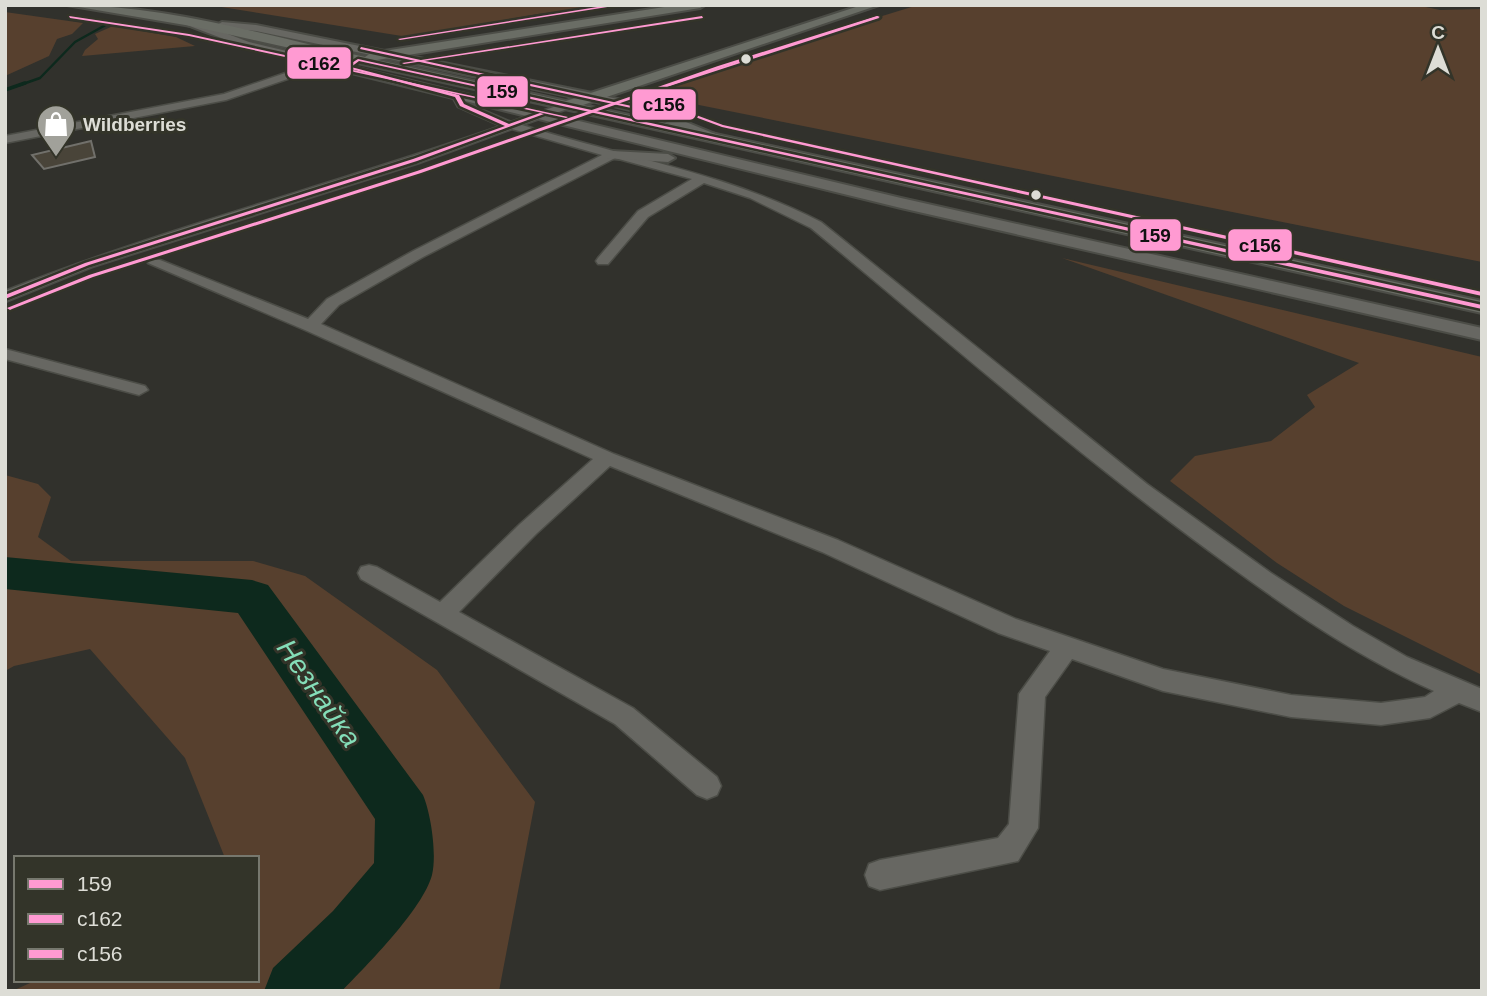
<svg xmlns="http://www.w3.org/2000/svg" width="1487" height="996" font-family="Arial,sans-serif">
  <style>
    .green { fill: #57402e }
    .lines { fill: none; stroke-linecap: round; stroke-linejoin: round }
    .stream-far1 { stroke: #0d291d; stroke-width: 2.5 }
    .stream { stroke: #0d291d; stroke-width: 3.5 }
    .river { fill: #0d291d; fill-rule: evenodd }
    .building { fill: #494439; stroke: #71706b; stroke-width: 2 }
    .minor-casing { stroke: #4c4d47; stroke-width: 3 }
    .tertiary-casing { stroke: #4c4d47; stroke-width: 4 }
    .secondary-casing { stroke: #4c4d47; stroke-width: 4 }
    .minor { fill: #676762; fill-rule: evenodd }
    .tertiary { fill: #676762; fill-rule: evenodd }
    .secondary { fill: #6a6d65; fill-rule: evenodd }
    .bus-1-casing { stroke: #333429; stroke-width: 5 }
    .bus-2-casing { stroke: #333429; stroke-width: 5 }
    .bus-3-casing { stroke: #333429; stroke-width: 5 }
    .bus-1 { fill: #ff9ad2; fill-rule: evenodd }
    .bus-2 { fill: #ff9ad2; fill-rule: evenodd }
    .bus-3 { fill: #ff9ad2; fill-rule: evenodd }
    .bus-dot { fill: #ddddd6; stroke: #333429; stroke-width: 2.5 }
    .labels { text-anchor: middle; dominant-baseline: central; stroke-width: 6; stroke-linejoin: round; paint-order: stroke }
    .far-poi-label { font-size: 19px; font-weight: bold; fill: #ddddd6; stroke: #333429; text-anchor: start }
    .near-water-label { font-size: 28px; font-style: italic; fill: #84ddb8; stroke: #333429 }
    .line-badge { stroke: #333429; stroke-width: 2.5 }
    .pale-badge-label { font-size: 19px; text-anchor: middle; font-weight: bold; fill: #111 }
  </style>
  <rect width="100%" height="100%" fill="#31312c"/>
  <path class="green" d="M209,5h402l-73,9 -130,23z
    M918,5h498l24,5 42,-1v253l-823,-165 -4,-11z
    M5,12l78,11 -11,11 -15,5 -8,17 -44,20z
    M113,26l63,11 19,9 -113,10 3,-6 13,-11 -3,-5z
    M1062,258l420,99v318l-138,-69 -67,-43 -107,-82 25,-25 76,-15 44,-34 -8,-12 52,-32z
    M5,475l33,9 13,13 -13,40 33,24h182l52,15 132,94 98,132 -36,189h-487l25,-11h220v-122h-32l-40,-100 -95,-109 -76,17 -9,5z"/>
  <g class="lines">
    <path class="stream-far1" d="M20,85l20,-7 35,-36 36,-20"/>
    <path class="stream" d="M5,90l20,-7"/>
    <path class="river" d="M5,557l247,23 16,5 155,210c8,19 14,59 9,80 -9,34 -65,90 -90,116h-78l9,-23 60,-57 41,-48 1,-44 -137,-206 -233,-24z"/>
  </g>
  <path class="building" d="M91,141l4,16 -51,12 -12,-14z"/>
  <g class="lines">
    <defs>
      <path id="minor" d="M358,57l5,3 -2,2 -59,12 -76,26 -221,43v-7l219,-42 73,-25z
        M453,94h8l5,9 45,19 54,-19h8v4l-51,18c101,32 204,48 299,97l326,262 124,89 82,53 54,31 75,32v23l-23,-9 -29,15 -49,7 -90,-8 -128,-26 -91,-32 -27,38 -7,131 -20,33 -138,29 -11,-4 -4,-11 4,-11 11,-4 118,-22 11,-14 10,-130 31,-43 -52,-18 -176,-81 -212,-86 -74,68 -77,78 174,96 84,69 4,9 -4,9 -10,4 -10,-4 -82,-71 -254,-145 -3,-6 3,-6 8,-2 8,2 63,35 80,-78 73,-65 -288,-129 -157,-67 2,-3h10l148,59 19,-20 86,-48 189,-96 -90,-26 -93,34 -327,104 -87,35v-11c162,-64 331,-107 496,-165l-43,-19 -6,-11zM615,158l77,21 -54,32 -40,47 -2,3 2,3h10l40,-47 56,-34 46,15 61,30c126,104 250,213 382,311 77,57 153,113 241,152l-9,6 -44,6 -90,-8 -128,-26 -147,-50 -178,-79 -224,-86 -293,-130 18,-19 84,-48z
        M5,349l140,37 3,4 -9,5 -134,-36z"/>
      <path id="tertiary" d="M191,20l58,22 652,156 581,130v12l-581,-132 -656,-161 -58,-22v-4z
        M222,22l34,3 336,68 55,13 78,32 -7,4 -5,-1 -74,-29 -47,-11 -336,-70 -38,-4 -1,-2z
        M612,151l56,3 7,4 -7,4 -61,-4v-6z"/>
      <path id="secondary" d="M67,5c100,0 201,31 298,52l6,-4 306,-48h28l-5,3 -323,52 189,41 296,-96h17l-296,100 899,196v12l-1291,-287z"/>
    </defs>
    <use href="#minor" class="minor-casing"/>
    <use href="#tertiary" class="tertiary-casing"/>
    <use href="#secondary" class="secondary-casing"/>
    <use href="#minor" class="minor"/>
    <use href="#tertiary" class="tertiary"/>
    <use href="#secondary" class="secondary"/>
    <defs>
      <path id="bus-1" d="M358,59l1124,246v4l-1123,-248 -8,6 108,28 5,9 45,20 31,-11 4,1 -127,47 -328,104 -84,34v-4l80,-32 328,-104 92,-33 -45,-20 -5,-9 -108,-29v-2z"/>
      <path id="bus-2" d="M69,16l120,18 379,83 -2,1 -377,-82 -119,-18z
        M702,16l1,2 -299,46 -2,-1z
        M877,16l3,1 -160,51 -299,105 -328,104 -81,32 -2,1 -3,-2 82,-33 328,-104 301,-105z"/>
      <path id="bus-3" d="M610,5h10l-220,35 -2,-1z
        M878,16l1,2 -237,77 81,30 759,167v4l-760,-169 -86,-32z
        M361,47l321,70 2,1 -2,1 -322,-70z"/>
    </defs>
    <use href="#bus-1" class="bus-1-casing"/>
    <use href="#bus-2" class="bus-2-casing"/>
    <use href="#bus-3" class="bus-3-casing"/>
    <use href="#bus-1" class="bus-1"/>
    <use href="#bus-2" class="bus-2"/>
    <use href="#bus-3" class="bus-3"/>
  </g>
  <defs>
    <symbol id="shop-pin" viewBox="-11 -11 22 30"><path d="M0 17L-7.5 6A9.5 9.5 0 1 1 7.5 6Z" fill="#a1a19a" stroke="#333429"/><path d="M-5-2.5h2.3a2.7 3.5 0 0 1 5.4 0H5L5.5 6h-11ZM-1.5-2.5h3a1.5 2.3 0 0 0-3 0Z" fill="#fff"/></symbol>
  </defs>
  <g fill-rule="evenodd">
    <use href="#shop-pin" x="34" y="102" width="44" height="60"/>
  </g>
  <g class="bus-dot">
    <circle cx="746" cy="59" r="6"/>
    <circle cx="1036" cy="195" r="6"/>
  </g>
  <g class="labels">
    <g class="far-poi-label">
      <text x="83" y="124">Wildberries</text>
    </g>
    <g class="near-water-label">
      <text transform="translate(319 693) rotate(55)">Незнайка</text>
    </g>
  </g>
  <g class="line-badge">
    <rect x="286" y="46" width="66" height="34" rx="7" fill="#ff9ad2"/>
    <rect x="476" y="75" width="53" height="33" rx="7" fill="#ff9ad2"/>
    <rect x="631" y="88" width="66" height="33" rx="7" fill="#ff9ad2"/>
    <rect x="1129" y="218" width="53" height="34" rx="7" fill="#ff9ad2"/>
    <rect x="1227" y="228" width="66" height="34" rx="7" fill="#ff9ad2"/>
  </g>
  <g class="pale-badge-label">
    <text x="319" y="70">с162</text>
    <text x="502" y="98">159</text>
    <text x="664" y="111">с156</text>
    <text x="1155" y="242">159</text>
    <text x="1260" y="252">с156</text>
  </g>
  <rect width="1487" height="996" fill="none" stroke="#ddddd6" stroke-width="14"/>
  <rect x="14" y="856" width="245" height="126" fill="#333429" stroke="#77786e" stroke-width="2"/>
  <rect x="28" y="879" width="35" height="10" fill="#ff9ad2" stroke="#77786e" stroke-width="2"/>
  <text x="77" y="891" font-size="21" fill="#ddddd6">159</text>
  <rect x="28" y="914" width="35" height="10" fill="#ff9ad2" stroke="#77786e" stroke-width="2"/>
  <text x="77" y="926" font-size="21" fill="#ddddd6">с162</text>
  <rect x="28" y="949" width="35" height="10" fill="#ff9ad2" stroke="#77786e" stroke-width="2"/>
  <text x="77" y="961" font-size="21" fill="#ddddd6">с156</text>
  <g transform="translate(1438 49)" stroke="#333429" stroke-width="5" paint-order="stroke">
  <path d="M0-5L12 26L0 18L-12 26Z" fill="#ddddd6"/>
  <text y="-10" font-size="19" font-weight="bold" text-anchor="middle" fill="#ddddd6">С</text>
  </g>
</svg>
